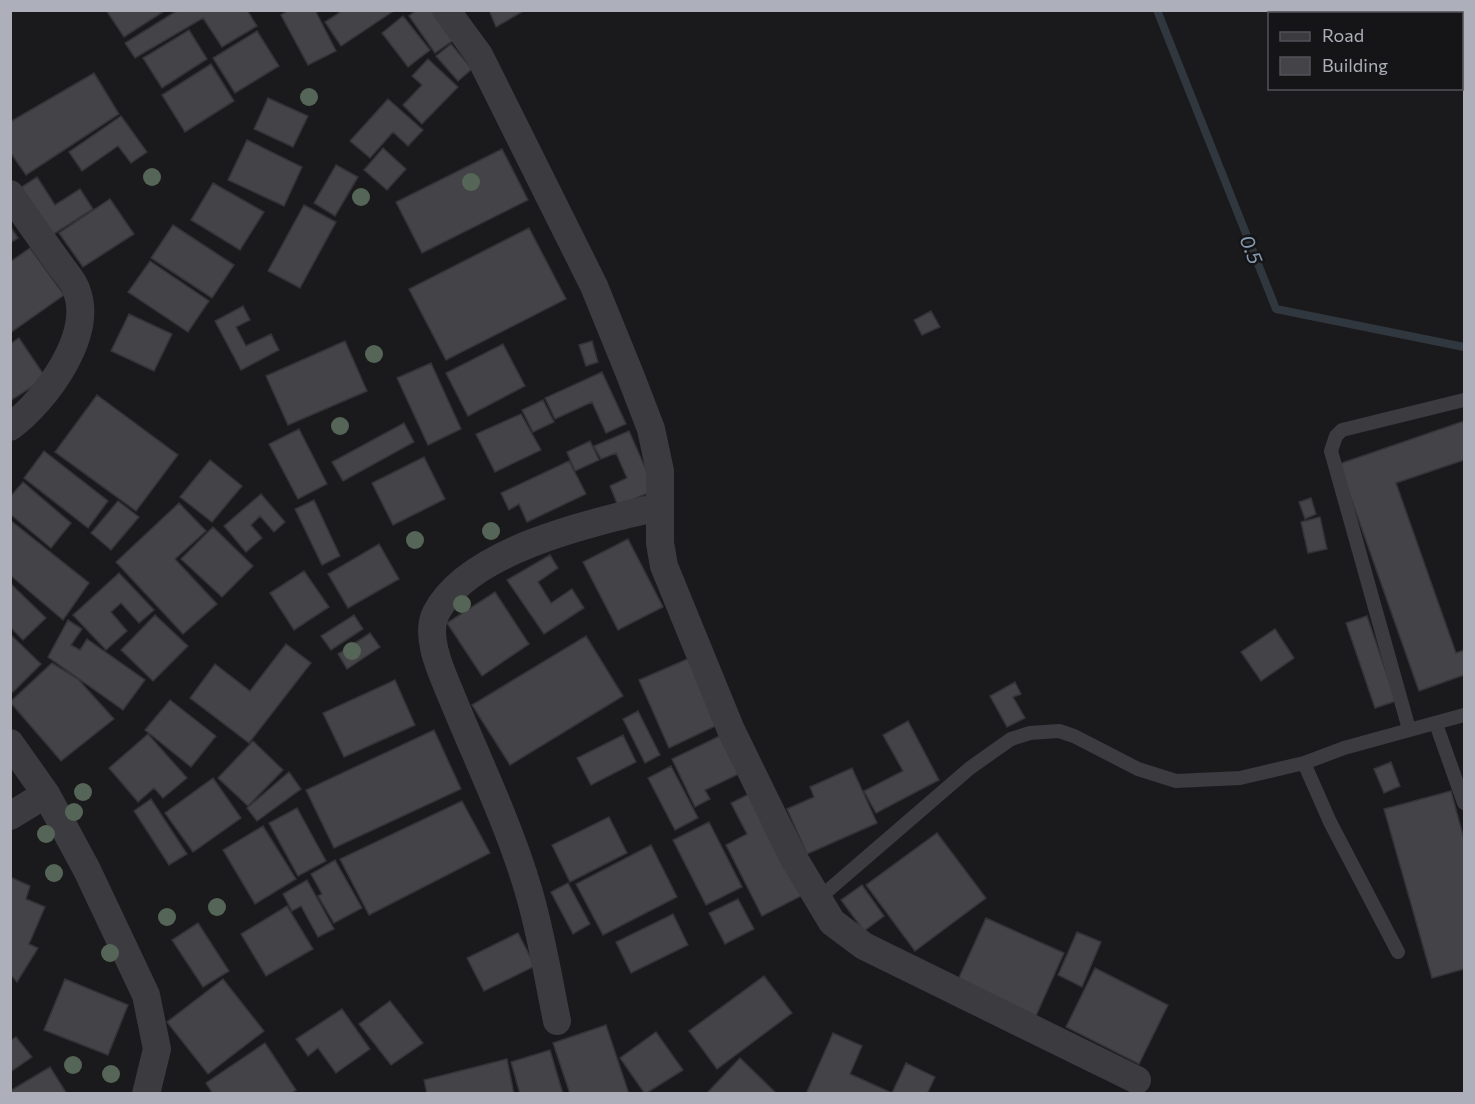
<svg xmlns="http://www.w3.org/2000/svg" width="1475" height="1104" font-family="Commissioner,sans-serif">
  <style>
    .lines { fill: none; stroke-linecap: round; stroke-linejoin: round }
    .stream { stroke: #30373f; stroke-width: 8 }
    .building { fill: #444448; stroke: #343337; stroke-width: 1.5 }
    .lane { stroke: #3b3b40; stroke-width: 14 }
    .street { stroke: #3b3b40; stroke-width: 28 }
    .tree { fill: #556558 }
    .labels { text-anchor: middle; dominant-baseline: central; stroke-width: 5; stroke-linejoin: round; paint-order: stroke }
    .water-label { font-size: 20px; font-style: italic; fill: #869ab2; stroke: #151416 }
  </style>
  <rect width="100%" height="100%" fill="#1a191b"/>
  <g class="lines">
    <path class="stream" d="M1157,10l119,299 188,38"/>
  </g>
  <path class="building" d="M106,10h60l-42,27z
    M178,10h69l10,16 -35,21 -19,-29 -68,40 -10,-15z
    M289,10h26l21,41 -28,14 -27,-50z
    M337,10h58l-54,36 -16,-24 14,-9z
    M416,10h19l20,29 -20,14 -26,-37z
    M489,10h36l-29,17z
    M403,16l27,34 -22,17 -26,-34z
    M189,30l18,29 -45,29 -19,-30z
    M257,31l22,35 -44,27 -22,-35z
    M451,44l21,25 -14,12 -22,-25z
    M428,59l30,28 -36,37 -19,-19 19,-20 -10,-9z
    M211,64l23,37 -49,31 -23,-37z
    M94,73l25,41 -93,61 -16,-23v-30z
    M268,98l40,18 -15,31 -39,-18z
    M388,99l35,31 -15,16 -15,-14 -23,26 -20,-17z
    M121,116l26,36 -16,11 -13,-17 -36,25 -13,-19z
    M247,140l55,27 -18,39 -56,-26z
    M383,148l23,21 -19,21 -23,-20z
    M502,149l26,51 -106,53 -26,-51z
    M336,165l22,12 -23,39 -21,-13z
    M37,177l18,28 25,-16 13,20 -44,28 -32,-47z
    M213,183l51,29 -24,38 -49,-30z
    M110,199l24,35 -51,33 -24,-34z
    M304,205l32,17 -36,66 -32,-17z
    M173,225l61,40 -22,33 -61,-40z
    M10,226l8,12 -8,5z
    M529,228l37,71 -120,61 -37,-71z
    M30,248l34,47 -54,38v-71z
    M150,261l59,40 -21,31 -60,-40z
    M243,306l7,14 -14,7 10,19 25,-12 8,16 -38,20 -26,-49z
    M931,311l9,16 -18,8 -8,-15z
    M129,314l43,20 -18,37 -43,-20z
    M19,338l27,40 -36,23v-57z
    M345,341l22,50 -79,34 -22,-49z
    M592,341l6,21 -12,4 -7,-21z
    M503,344l22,42 -57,30 -22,-43z
    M431,363l30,66 -33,16 -31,-67z
    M602,372l24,52 -20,9 -14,-31 -37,17 -10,-21z
    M97,395l81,60 -42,56 -81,-59z
    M543,400l11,22 -21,10 -11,-22z
    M521,414l20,36 -46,22 -19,-38z
    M1464,421v39l-68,23 60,170 8,-3v25l-45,16 -80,-227z
    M404,423l10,19 -71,39 -11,-19z
    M299,429l28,55 -29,15 -29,-55z
    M629,431l26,59 -37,16 -8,-20 17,-8 -11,-25 -15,6 -7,-13z
    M590,441l9,19 -24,11 -8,-19z
    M44,451l64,50 -20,27 -64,-50z
    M424,457l21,42 -52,26 -21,-42z
    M210,460l32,26 -30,36 -32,-25z
    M569,461l17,33 -59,28 -8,-18 -10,6 -8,-17z
    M23,482l48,41 -20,25 -41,-34v-17z
    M261,494l24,28 -11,10 -14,-16 -9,9 11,13 -16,14 -22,-26z
    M1311,498l5,16 -11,5 -6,-17z
    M314,500l26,56 -18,9 -27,-56z
    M118,501l21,16 -28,33 -20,-17z
    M179,503l27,28 -31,28 42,45 -34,30 -67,-72z
    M1320,517l7,32 -19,4 -7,-31z
    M10,520l79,63 -26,37 -53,-45z
    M213,527l40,39 -31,31 -41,-38z
    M628,539l35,68 -45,23 -35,-68z
    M379,544l20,35 -51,29 -20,-34z
    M550,555l8,13 -20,14 13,21 21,-14 12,19 -40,26 -37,-54z
    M304,571l25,36 -35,23 -24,-37z
    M119,573l35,37 -15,13 -18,-20 -10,9 16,19 -21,19 -33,-35z
    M10,583l36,35 -23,22 -13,-13z
    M495,592l34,52 -47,32 -35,-53z
    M155,615l33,31 -35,35 -32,-31z
    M354,615l9,14 -32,21 -10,-14z
    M1367,616l29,85 -21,7 -29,-85z
    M68,620l14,9 -11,16 9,5 7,-11 58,41 -22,30 -75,-53z
    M1275,629l19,29 -33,23 -20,-29z
    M370,633l10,14 -33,22 -9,-15z
    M10,634l31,30 -28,28 -3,-2z
    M586,636l37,60 -113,69 -38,-60z
    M286,644l25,19 -62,80 -59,-45 25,-34 35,27z
    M692,657l32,65 -55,26 -30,-68z
    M52,663l26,16 36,40 -53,42 -51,-59z
    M395,680l20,45 -71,32 -21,-44z
    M1015,682l6,12 -8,3 12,21 -18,9 -17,-31z
    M170,700l46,36 -25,31 -46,-37z
    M638,711l22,44 -15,8 -22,-44z
    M908,721l31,59 -63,33 -12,-22 39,-20 -20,-36z
    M434,730l27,59 -127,59 -28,-58z
    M728,732l19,38 -42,20 5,9 -15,8 -23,-48z
    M148,734l39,44 -24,20 -9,-10 -16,14 -29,-34z
    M623,735l13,27 -45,23 -14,-27z
    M253,741l30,29 -35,36 -30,-28z
    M1391,762l9,24 -16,7 -10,-24z
    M671,766l27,52 -23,12 -27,-52z
    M852,768l25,55 -70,31 -20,-45 27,-12 -4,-10z
    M289,772l12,17 -44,32 -10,-13z
    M213,778l28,40 -48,34 -28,-39z
    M1451,791l13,48v130l-32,9 -48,-169z
    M753,792l52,102 -43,22 -36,-71 21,-11 -16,-31z
    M151,799l36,55 -18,11 -35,-54z
    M462,801l28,52 -121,62 -29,-56z
    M297,808l29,53 -28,15 -29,-53z
    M609,817l18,36 -57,29 -18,-37z
    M709,822l33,65 -36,18 -33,-65z
    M263,826l33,53 -41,25 -32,-54z
    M937,833l49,65 -71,53 -49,-66z
    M651,845l26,52 -74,38 -27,-51z
    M335,860l27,48 -28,15 -16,-27 4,-2 -11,-20z
    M10,877l20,9 -4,13 19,8 -16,37 9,4 -21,34 -7,-8z
    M307,880l27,49 -16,8 -17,-31 -9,5 -9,-17z
    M568,883l22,41 -17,10 -22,-42z
    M862,885l22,31 -20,15 -23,-31z
    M738,899l16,30 -29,15 -16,-31z
    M287,906l26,43 -47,27 -25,-42z
    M673,914l15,31 -57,28 -15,-31z
    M986,918l78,35 -29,65 -78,-36z
    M198,923l31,48 -26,16 -31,-47z
    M1077,932l24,10 -19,45 -24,-12z
    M518,933l17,33 -51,25 -17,-33z
    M1095,968l73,37 -29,59 -73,-37z
    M764,976l28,37 -75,56 -28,-38z
    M65,979l63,26 -20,50 -64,-25z
    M223,979l41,52 -56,43 -41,-52z
    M390,1001l33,42 -32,22 -32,-41z
    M342,1009l28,40 -34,24 -18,-25 -10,8 -12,-17z
    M606,1025l23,69h-59l-17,-51z
    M656,1032l27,38 -38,24 -25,-36z
    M833,1033l29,13 -12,28 42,19 14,-30 29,14 -8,17h-121z
    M16,1037l16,20 -22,15v-31z
    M265,1043l31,47 -6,4h-77l-7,-11z
    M550,1050l13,44h-43l-9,-32z
    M740,1058l37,36h-67l-2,-2z
    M507,1059l7,35h-87l-3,-14z
    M50,1067l17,27h-57v-3z"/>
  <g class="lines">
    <path class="lane" d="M1436,724l28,79
      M1409,729l-78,-278 5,-15 6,-6 122,-30
      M1304,763l26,59 68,130
      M817,900l153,-132 41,-29 19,-6 29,-2 15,5 64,33 38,12 64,-3 64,-15 40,-15 120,-33"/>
    <path class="street" d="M446,10l33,45 115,231 37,91 20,52 9,42v72l4,23 67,164 62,127 39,65 32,24 273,134
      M10,194c16,23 32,46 48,68 6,9 15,18 18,27 19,46 -31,112 -66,138
      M10,743l36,51 41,76 59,125 11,54 -11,45
      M10,816l36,-22
      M557,1021c-9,-44 -16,-89 -29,-132 -20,-67 -51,-130 -77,-194 -9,-22 -27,-59 -15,-82 33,-64 158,-91 223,-106"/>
  </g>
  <g class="tree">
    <circle cx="309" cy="97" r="9"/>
    <circle cx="152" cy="177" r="9"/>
    <circle cx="471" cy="182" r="9"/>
    <circle cx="361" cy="197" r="9"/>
    <circle cx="374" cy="354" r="9"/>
    <circle cx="340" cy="426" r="9"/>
    <circle cx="491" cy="531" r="9"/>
    <circle cx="415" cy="540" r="9"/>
    <circle cx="462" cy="604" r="9"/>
    <circle cx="352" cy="651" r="9"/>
    <circle cx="83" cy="792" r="9"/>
    <circle cx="74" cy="812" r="9"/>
    <circle cx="46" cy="834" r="9"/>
    <circle cx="54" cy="873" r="9"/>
    <circle cx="217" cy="907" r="9"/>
    <circle cx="167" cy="917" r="9"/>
    <circle cx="110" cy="953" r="9"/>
    <circle cx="73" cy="1065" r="9"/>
    <circle cx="111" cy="1074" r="9"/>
  </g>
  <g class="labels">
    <g class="water-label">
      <text transform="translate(1252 249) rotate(68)">0.5</text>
    </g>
  </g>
  <rect width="1475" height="1104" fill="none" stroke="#adb0ba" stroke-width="24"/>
  <rect x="1268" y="12" width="195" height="78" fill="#151416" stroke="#525258" stroke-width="1.5"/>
  <rect x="1280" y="32" width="30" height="9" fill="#3b3b40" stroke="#525258" stroke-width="1.5"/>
  <text x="1322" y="42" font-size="18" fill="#adb0ba">Road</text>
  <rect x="1280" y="57" width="30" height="18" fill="#444448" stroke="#525258" stroke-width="1.5"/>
  <text x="1322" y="72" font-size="18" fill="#adb0ba">Building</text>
</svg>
